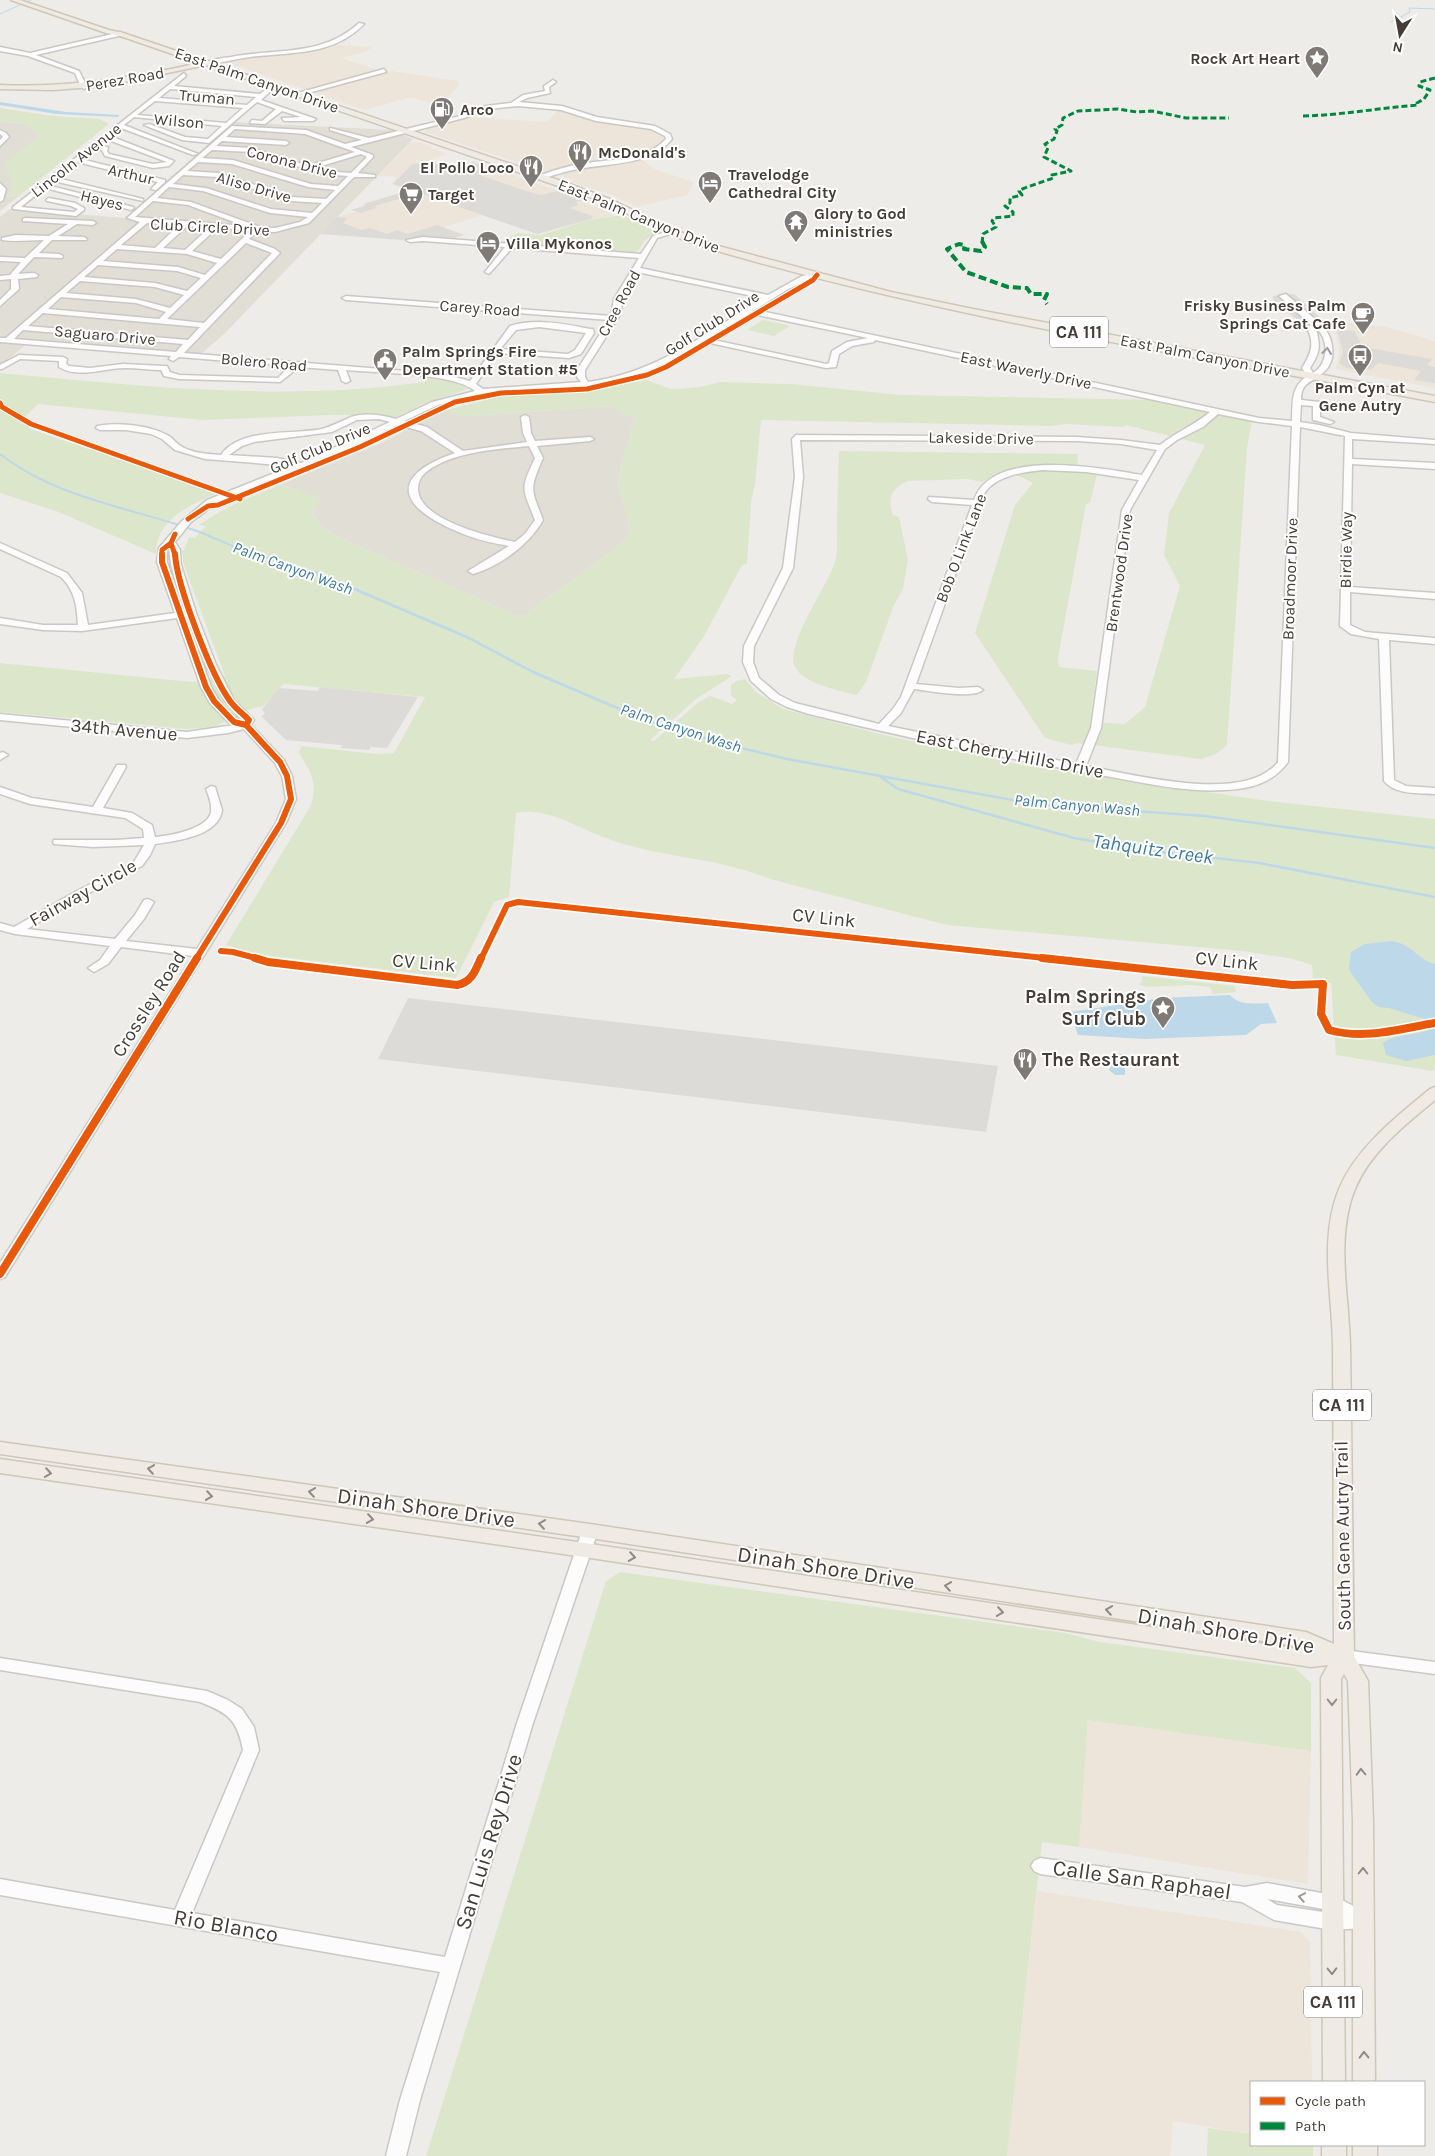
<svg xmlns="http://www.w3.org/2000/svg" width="1435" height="2156" font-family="Karla,sans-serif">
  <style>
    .residential { fill: #e1ded6 }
    .commercial { fill: #ede4da }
    .green { fill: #dce6cb }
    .parking { fill: #dddbd8 }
    .water { fill: #bdd8e8 }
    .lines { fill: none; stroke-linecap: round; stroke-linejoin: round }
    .stream-far2 { stroke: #bdd8e8; stroke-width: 1 }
    .stream-far1 { stroke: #bdd8e8; stroke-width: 2 }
    .stream { stroke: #bdd8e8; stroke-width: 2.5 }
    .minor-casing { stroke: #cac8c5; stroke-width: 3 }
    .major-casing { stroke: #cec7b8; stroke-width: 3 }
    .minor { fill: #fcfcfc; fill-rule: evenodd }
    .major { fill: #efebe4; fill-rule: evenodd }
    .quiet-far1 { stroke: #00873e; stroke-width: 3; stroke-dasharray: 6 3; stroke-linecap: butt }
    .quiet { stroke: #00873e; stroke-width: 4; stroke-dasharray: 8 4; stroke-linecap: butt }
    .cycleway-far2-casing { stroke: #fff; stroke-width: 7 }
    .cycleway-far1-casing { stroke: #fff; stroke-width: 9 }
    .cycleway-casing { stroke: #fff; stroke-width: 11 }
    .cycleway-far2 { stroke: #e8590c; stroke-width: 5 }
    .cycleway-far1 { stroke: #e8590c; stroke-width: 6 }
    .cycleway { stroke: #e8590c; stroke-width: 8 }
    .oneway { stroke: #a09c99 }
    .oneway2 { stroke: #908b84 }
    .labels { text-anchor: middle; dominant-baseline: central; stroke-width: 4; stroke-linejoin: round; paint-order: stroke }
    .far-poi-label { font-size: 16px; font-weight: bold; fill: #433d36; stroke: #fff; text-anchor: start }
    .far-street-label { font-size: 16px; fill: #433d36; stroke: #fff }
    .far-water-label { font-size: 16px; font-style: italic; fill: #3c7aa2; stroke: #fff }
    .shield { fill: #fff; stroke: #7b7772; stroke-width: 1 }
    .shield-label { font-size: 18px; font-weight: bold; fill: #433d36 }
    .street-label { font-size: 19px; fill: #433d36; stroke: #fff }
    .poi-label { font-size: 19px; font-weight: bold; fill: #433d36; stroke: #fff; text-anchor: end }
    .water-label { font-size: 20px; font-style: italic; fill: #3c7aa2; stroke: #fff }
    .near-street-label { font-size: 22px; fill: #433d36; stroke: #fff }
  </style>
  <rect width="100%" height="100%" fill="#eeece9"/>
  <path class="residential" d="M0,121l23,3 11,5 4,8 -11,11 -15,27 -1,14 -4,6 12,1 -19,15z
    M233,122l158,8 22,9 -188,194 -25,22 -170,-14 -30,26v-150l10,-8 115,9z
    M614,406l7,8 14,3 -18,64 11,38 1,17 -16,14 -89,65 -6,1 -176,-77 -22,-13 -7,-14 7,-13 -38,-15 101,-42 59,-31 18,5h11z"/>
  <path class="commercial" d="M337,45l35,2 -7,5 -24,6 31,10 85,13 3,3 -16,19h-14l-19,-6 -46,13 -137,-47v-2l16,-3 65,-7z
    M558,110l37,11 52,6 15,6 2,6 -10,9 -15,7 -95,16 -119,-39 2,-4 41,-11 79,5z
    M420,142l26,12 -22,9 50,14 25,-7 85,30 1,3 32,12 -32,6 -47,13 -56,-19 -38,12 21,8 -16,5 -37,-3 -15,2 -75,-6 16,-16 79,-23 -25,-10 5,-7 -19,-1 32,-33z
    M642,159l12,10 40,13 -7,13 -50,12 -27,-13 -39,-12 3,-2 -12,-4v-2l22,-7z
    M1331,322l52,4 52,15v47l-100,-19 3,-8 1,-17z
    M1088,1720l223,31 -3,133 -229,-37z
    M1037,1891l264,41 9,9 2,141h-61v52l-78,-13 -3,35h-163z"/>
  <path class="green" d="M0,108l53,8 46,3 10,5 -90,72 -12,-1 4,-6 1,-13 -6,-5 -1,-8 33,-26c-8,-14 -23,-15 -38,-16z
    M615,216h10l28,14 2,4 -10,6 -7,11 -8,2 -122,-9 -3,-2 6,-6 8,-3 22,2 44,-14z
    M763,320l27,6 -16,10 -27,-6z
    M0,373c141,13 283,29 424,9l4,-4 29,4 11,7 -47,16 -27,13 -20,-3h-41l-130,5 -165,-16 -19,19 9,2 2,4 187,64c-28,13 -61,26 -61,61l-100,-43 -56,-18z
    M646,380l22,8 9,1 23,-2 20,-5 71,2 110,11 254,5 97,21 -5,27 -20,297 -11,9 -15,5 -124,-16 -6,2 -26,-7 -70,-105 40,-128 18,-22 -25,-12 -26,11 -14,-3 -60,2c-17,7 -21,18 -15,34l6,2 9,43 -5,29 -9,16 -28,77 -9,13c-16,-4 -59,-12 -63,-31 -6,-24 33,-77 41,-102 3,-9 1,-21 2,-30 0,-27 1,-54 2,-81l239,3 -1,16 20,4 -7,29 -4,1 -28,154 1,9 38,4 -7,51 35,2 20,-17 35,-121 -16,-31 5,-42 36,-68 -79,-20 -2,2 -58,-3 -15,2 -290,-6 -6,65 -4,16 -4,63 -5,1 -39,73 -29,41 53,-5 5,2 -36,23 -46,41 4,1 45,-39 11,-6 22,8 5,-4 -6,-4v-11l6,-4 8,-2 11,13 27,17 96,25 142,31 247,36 167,18v249l-3,3 -96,-16 -5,-72 -18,-2 -1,-16 -19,-6 -50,-8 -296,-26 -177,-46c-53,-22 -111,-21 -164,-41 -28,-10 -60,-32 -90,-25l-7,84 -15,5 -38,76 -201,-24 -29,-9 84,-138c9,-24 1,-34 -11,-54l2,-7 75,8 18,-1 31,-56 -141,-13 -21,22 -16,4 -33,17 -27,2 -187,-17v-49l191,19 34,-6 -41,-111 -2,-14 2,-1 5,-13 6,1 11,-12 -7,-1c26,-18 54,-29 83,-41l39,15 -8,13 7,14 22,13 176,77 6,-1 89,-65 16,-14 -1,-17 -11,-38 18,-64 -14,-3 -7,-8 -143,10h-11l-18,-5 61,-15 95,-6z
    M1142,976l93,10 1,6 -23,2 -3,-7 -21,-2 -43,2 -7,-3 3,-2z
    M620,1572l445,61 35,9 195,26 16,15v68l-223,-31 -9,127 -37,-5 -35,314h-581l180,-575z
    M1208,2128l43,6v11h62v11h-106z"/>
  <path class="parking" d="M473,162l12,4 -3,1 3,4 -8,3 49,17 15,4 16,-4 26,9 -8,2 4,3 -10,3 24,8 -2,3 -54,15 -144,-50 19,-20 22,-1 18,5z
    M407,191l9,3 -41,12 2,2 -17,5 -9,-3 15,-5 -3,-1z
    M337,217l10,1 -4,5 19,7 8,-2 17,6 10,-4 11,4 29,-9 27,10 -13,4 -40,-2 -9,3 -81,-6z
    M1294,294l31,28 -24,1 -28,-23v-4z
    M1337,329l17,2 9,16 69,12 -5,6 8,2v16l-21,-3 7,-9 -43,-8 -7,7 -6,-1 -1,2 -21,-4v-2l-4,-1 4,-13z
    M320,687l98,10 -31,51 -16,-1 -2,3 -28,-2 1,-3 -56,-5 -25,-24 4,-2 -3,-5 17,-21 39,3z
    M408,998l590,68 -12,66 -608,-73z"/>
  <path class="water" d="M0,102l66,10 54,3 -2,2 -61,-3 -57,-9z
    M1391,941c22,3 25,18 44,23v58l-46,-14 -11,-1 -6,-5 -21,-29 -2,-5 2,-16 14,-8z
    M1230,995c8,10 25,9 38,8l9,20 -16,1 -15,11 -102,4 -66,-4 -8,-23 92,-14z
    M1435,1026v29l-29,6 -20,-6 -3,-12c16,-11 38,-6 52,-17z
    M1116,1053l17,3v3l-8,7v9h-10l-6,-5 5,-9 -2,-5z"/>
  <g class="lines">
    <path class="stream-far2" d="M0,14l31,-14
      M1391,22l19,-10 -1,-4 26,1"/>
    <path class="stream-far1" d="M0,454c56,44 128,53 194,76 22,8 42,19 64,25"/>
    <path class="stream" d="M253,554l64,19 152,65 64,34 110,47 78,24 66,16 247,45 171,12 230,32
      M881,777l17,12 176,49 70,12 115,13 176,34"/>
    <defs>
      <path id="minor" d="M359,23l5,1c-30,32 -74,28 -114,33 -14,2 -28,5 -42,8l-3,-2c7,-4 18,-5 26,-6 46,-9 91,0 128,-34z
        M121,32l2,3 -87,20 43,16 8,16 -3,2 -3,-2 -6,-14 -47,-17 -28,-5v-4l30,6z
        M384,69l2,3 -89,24 -3,-2z
        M184,73l2,3 -12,10 86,8 11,-9h4v2l-14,13 55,19 -3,2h-29l-2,-3 19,-1 -19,-6 -17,13 -15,-1 2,-3 10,1 14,-12 -19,-7 -48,41 -27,-3 -38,-15 5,-1 36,13 23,2 14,-13 -88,-9 -10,8 74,29 -5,1 -72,-27 -11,8 64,25 -5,5 -16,2 -48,-12 -3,-6h-9l-12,9 84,21v2l-9,8 -5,-1 7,-7 -81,-20 -20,16 86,21v2l-90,-20 -32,26 53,5 4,-3 -7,-3 -24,-5 -1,-1 3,-2 26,5 9,5v2l-8,6 -63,-7v-2zM170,89l86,8 -9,8 -88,-7zM155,101l88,7 -17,15 -89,-8zM106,139l61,23 -14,2 -44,-10 -2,-3 1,-4 -10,-1z
        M553,80l3,2 -7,5 1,6 -23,5 -8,4 43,4 35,11 58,9 15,8 2,5c-22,27 -63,24 -94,30 -13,2 -25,7 -38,10l-2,-1v-2c13,-5 27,-9 41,-12 28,-5 66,-2 87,-25l-1,-3 -14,-7 -55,-8 -35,-11 -43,-4 -29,3 -25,9 -113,29 22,8v2l-15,16 17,2v2h-21l-45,46 -34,9 -17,-1 -9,8 26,10 5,4 -96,100 260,21 26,7 40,-55c25,-8 55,-2 80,3h3l1,4 -13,21 -12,4 -72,-5 -21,31 7,5 98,-7 -4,-5v-7l32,-50 -263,-20 -4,-2 4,-2 265,20 3,-17 25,-41 -127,-10 -23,26 -4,-2 20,-25 -82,-6 -13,1 -4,-2 17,-3 218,17 12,-18 19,-6 3,2 -1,1 -17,5 -17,30 128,27 34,-19 15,-3 4,2 -33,14 -79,50 117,25 3,-1 3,-12 15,-9 21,-4 -115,-24v-4h3l503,108 33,3c1,-18 -2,-33 15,-45l-5,-8c9,-14 13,-25 5,-40l4,-3 -32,-29 7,-2 38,33c9,12 13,32 1,44 -11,12 -24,9 -24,29l19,2v15l14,5 -4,2 -17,-4v-14l-12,-1 -1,17 19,3 32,8 84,7v4l-83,-5v20l83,4v6l-83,-5 -2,123 85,6v6l-85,-7v33l15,7 70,6v6l-46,-4 5,140 12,6 29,2v6c-17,-1 -39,1 -51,-13l-5,-142 -28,-5 -11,-8 5,-190 -45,-9 -12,335c-15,21 -38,27 -63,28 -43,3 -88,-9 -131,-16 -95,-17 -191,-37 -285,-60l-22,-7 -16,-8 -20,-18 -8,-19 1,-16 39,-78 12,-91 -3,-38 4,-4 281,2 44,3 39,5c16,-13 35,-20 50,-33l-335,-72 -1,2 -22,4 -13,8 -3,13 -10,1 -116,-25 -4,-2c-27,16 -55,31 -86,40 -43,11 -89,9 -133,12v4h-3l-5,-2 -41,10 -34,16 23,6 36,24 64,-9 -4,-9 -2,-16 4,-2 4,2 2,16 4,8 55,-4 4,2 -4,2 -53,5 6,12c-14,32 -12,30 0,62 -13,24 -43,46 -70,54l-5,-3 41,-25c-16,-3 -32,-6 -48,-13 -58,-23 -78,-55 -6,-80l-34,-22 -23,-6 -65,31 -120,48 -7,7 -15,11 -16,20 5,8 1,15 15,48 20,52 18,35 20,20 -3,5 33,35 8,16 4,23 -10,24 -281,454 -5,2v-16l193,-307 -72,-9 -13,17 -14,8 -6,-4 12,-8 10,-14 -95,-12 -15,-4v-7l14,4 61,-35 59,-30 10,-17 -51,2 -39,-3 -1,-2 1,-2h61l29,-2 -1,-9 -18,-11 -95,-14 -30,-10v-7l32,11 61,9 24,-42h8l1,2 -23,41 29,5 20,12 3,12c14,-1 53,-8 56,-25 1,-8 -2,-16 -5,-23l5,-3 4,1 7,23c-3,26 -46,31 -67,34l-5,11 -8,11 -59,30 -56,33 88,10 20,-24 9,-15 4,-1 6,3 -10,17 -18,22 71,8 79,-126 10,-24 -4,-23 -7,-13 -31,-34 -16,4 -41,5 -187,-18v-6l187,18 47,-7 -4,-1 -20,-21 -9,-16 -24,-69 -95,13 -39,-1 -43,-6v-6l43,7h35c-1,-19 -3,-34 -17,-48l-61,-28v-6l67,30 15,20 6,32 87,-12 -18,-51 2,-14 22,-26 26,-22 85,-34 -87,-7 -30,-9 -13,-11 -11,-5 -25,-4h-26l-4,-2 1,-2c20,-4 52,-1 70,9 5,2 8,7 12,10 11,8 29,9 42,10 19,-28 72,-20 101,-26 10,-3 20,-8 29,-12 14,-5 31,-2 45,2l36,-17 43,-11c-20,-18 -100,-18 -129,-21l4,11 -4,2 -4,-2 -4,-11 -39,-3 -19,15 -101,-3 -15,-3 -3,-6c-12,0 -24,-2 -36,-2 -21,0 -46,11 -66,-1v-6l-39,-2 -18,10h-2v-4l19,-10 44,2 4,2 -1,5 3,2 21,2 33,-4 41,2h3l3,6 9,3 99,3 12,-12 -111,-9 -6,4 -4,-2 2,-3 -171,-14v-4h6l134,-116 -13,-4 105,-92 74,4 39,14 17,-4 -32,-10v-2l39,10 91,-22 26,-10 25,-3 12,-8 22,-4 -1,-5zM235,129l70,5 50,18 -47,14 -56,-18 -36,-2 6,-5 64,4 3,-2 -3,-2 -60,-4zM212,150l39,2 72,22 25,2 -10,10 -27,-2 -78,-24 -31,-2zM361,154l6,3 -16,16 -25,-2 -11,-3zM198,162l34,2 76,23 27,3 -9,9 -34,-2 -74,-24 -31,-2zM183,175l34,2 74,24 31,2 -10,10 -41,-4 -65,-21 -33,-4zM169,187l34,4 67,22 38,4 -8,5 -25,6 -15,-1 -69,-25 -34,-4zM153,201l35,4 57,21 -110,-9zM147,223l32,2 -24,23 -34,-3zM187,226l22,2 -24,22 -22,-2zM217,228l34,2 -30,29 -29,-8zM246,243l26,10 -68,70 -37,-4zM117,249l70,5 30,9 -12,12 -27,-8 -75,-6zM98,265l79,6 24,7 -14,13 -32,-8 -71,-6zM637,272l125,26c-54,35 -108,76 -174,84l-3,-5v-7l33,-52 3,-6 1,-13zM80,281l75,6 29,8 -14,13 -34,-9 -70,-6zM61,297l75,6 30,9 -7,7 -111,-10zM43,313l157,14 -12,13 -160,-14zM539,327l47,6 -11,17 -7,4 -68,-5 16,-19zM1316,328c14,12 12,36 -3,45l-3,-5c11,-17 10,-22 6,-40zM23,330l160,14 -7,8 -162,-13zM1218,414l41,8 33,4 -14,336c-33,43 -145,12 -192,4l15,-38 29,-218 35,-61 12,-9 26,-13zM379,419l11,3 -89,41 -24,-5 -48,-3 13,-9 12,-4 78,-10 25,-12zM800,440l277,1 44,3 36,6 -15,25c-42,-7 -149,-28 -168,25l-45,-3 -1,2 4,3 40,3 -71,192 -8,12 -14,15 -84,-21 -16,-8 -20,-17 -6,-16 1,-16 39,-78 10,-91zM529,446l6,12c-15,32 -13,29 0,62l-10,14 -10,8c-24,-5 -98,-22 -97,-54 0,-5 2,-10 6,-14 24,-22 74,-25 105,-28zM1043,470l43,2 53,8 -17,30 -31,218 -15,36 -188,-38 13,-13 13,-24c15,2 58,10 69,1l-5,-3 -19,1 -43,-4 69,-192c13,-17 39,-20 58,-22zM169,548l2,17 15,48 20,52 19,36 18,20c-14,-3 -25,-22 -32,-34l-44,-125v-11z
        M0,130l6,3 3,4 -9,9v-6l3,-3 -3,-3z
        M0,183l6,6 -3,11 -3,2z
        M51,186l82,21 1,1 -3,2 -82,-21v-2z
        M25,218l68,3 3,2 -3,2 -16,-1 -19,12 26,1 3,2 -1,1h-34l-13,13 20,1 4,2 -1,2 -28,-1 -16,17 16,-1 4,2 -1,2 -19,2 1,10 -19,17v-6l11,-11v-10l-11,1v-4l10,-1 11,-13 -21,-1v-4l25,1 19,-18c-14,0 -29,2 -42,0v-2l14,-3 33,1 19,-12 -45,-3v-2z
        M3,752l5,3 -8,5v-7z
        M590,1525l5,2 3,4 -65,192 -113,377 -14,56h-20l14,-56 40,-128 -440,-77v-16l175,31 68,-160c-6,-31 -15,-37 -43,-48l-200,-32v-12l207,33 21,9 14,9 12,18 5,23 -67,163 253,44 72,-234 65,-192 3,-4z
        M1344,1650l91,12v12l-97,-13 -2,-5 2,-5z
        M1040,1858l205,29 22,-4 65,12 37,19 3,6 -3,6 -6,2 -31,2 -58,-10 -32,-18 -202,-28 -6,-3 -3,-5 3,-5zM1267,1899l62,11 7,4 -59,-9z"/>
      <path id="major" d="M11,0h9l89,30 14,3 444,150 43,16 65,31 36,14 180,48 82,17 462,87v6c-243,-46 -490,-84 -728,-154 -36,-10 -69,-31 -103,-45 -14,-6 -29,-11 -43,-16l-355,-122 -101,21 -52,4 -53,-1v-4c68,3 133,-7 199,-22l-79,-27 -14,-3z
        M1435,1087v13c-29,24 -65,52 -80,89 -20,49 -6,106 -5,157 2,103 2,206 4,310l14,25 5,140 2,261h-22v-261l-5,-140 -4,-7 -3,5 4,403h-22l-2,-404 7,-13 -17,2 -727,-110 -584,-84v-14l584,84 729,108 -10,-4 -713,-109 -590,-84v-12l590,82 716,108 28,12c-1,-100 0,-200 -1,-300 -1,-51 -14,-106 6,-155 17,-41 57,-72 91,-100z
        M1322,2145h24v11h-24z
        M1353,2145h24v11h-24z"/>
    </defs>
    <use href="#minor" class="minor-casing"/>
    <use href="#major" class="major-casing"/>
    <use href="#minor" class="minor"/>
    <use href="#major" class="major"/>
    <path class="quiet-far1" d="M1303,116c39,-1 76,-8 115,-11l-1,-2 7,-4 6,-9 -11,-4 1,-4 15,-4
      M982,243l1,-9 13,-7 -4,-6 2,-3 19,-2v-4l-8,-6 5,-3v-5l12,-3 -3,-4c3,-3 27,-10 34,-13l-1,-3 19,-4 -27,-14 4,-9 -3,-4 9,-5 3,-8 -2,-2 7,-4 1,-7 15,-7 40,-2 19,3 15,-1 34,7h43"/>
    <path class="quiet" d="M982,241l3,6 -4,4 -17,-2 1,-4 -6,-1 -12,5 19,23 42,15 19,1 4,6h16l-3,6 3,4"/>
    <defs>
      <path id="cycleway-far2" d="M0,403l2,4 29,17 209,75
        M188,519l20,-13 10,-1 142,-58 95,-45 46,-9 86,-4 60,-14 19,-8 147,-87 4,-5
        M171,543l4,12
        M162,555v-5l9,-7 4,-9"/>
      <path id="cycleway-far1" d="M162,554v8l44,125 8,14 20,21 12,3 34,37 7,14 4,23 -10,24 -85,136
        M175,554c2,32 36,121 55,147 5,7 13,13 19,19l-3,5
        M221,951l12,1 26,7
        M481,959l26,-54 11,-3 536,57"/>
      <path id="cycleway" d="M255,958l13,4 189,23c15,-3 18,-14 24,-27
        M1042,958l250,27 31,-1 -2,30 8,16c36,10 70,-1 106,-7
        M0,1274l197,-316"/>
    </defs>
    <use href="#cycleway-far2" class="cycleway-far2-casing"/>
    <use href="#cycleway-far1" class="cycleway-far1-casing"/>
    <use href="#cycleway" class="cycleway-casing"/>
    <use href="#cycleway-far2" class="cycleway-far2"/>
    <use href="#cycleway-far1" class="cycleway-far1"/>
    <use href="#cycleway" class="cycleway"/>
  </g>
  <defs><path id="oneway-chevron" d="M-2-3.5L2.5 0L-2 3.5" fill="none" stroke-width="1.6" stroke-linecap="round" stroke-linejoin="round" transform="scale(1.25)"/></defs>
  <g class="oneway">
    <use href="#oneway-chevron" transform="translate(1327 351) rotate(-83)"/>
    <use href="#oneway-chevron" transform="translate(1302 1897) rotate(-170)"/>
  </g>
  <g class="oneway2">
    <use href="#oneway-chevron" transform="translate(151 1469) rotate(-172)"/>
    <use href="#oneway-chevron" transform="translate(48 1473) rotate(8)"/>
    <use href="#oneway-chevron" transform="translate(312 1492) rotate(-172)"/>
    <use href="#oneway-chevron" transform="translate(209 1496) rotate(8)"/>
    <use href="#oneway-chevron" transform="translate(370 1519) rotate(8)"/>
    <use href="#oneway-chevron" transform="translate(542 1524) rotate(-172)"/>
    <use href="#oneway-chevron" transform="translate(632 1557) rotate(9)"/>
    <use href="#oneway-chevron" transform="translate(948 1586) rotate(-171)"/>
    <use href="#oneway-chevron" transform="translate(1109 1610) rotate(-171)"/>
    <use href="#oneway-chevron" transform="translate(1000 1612) rotate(9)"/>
    <use href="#oneway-chevron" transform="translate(1332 1702) rotate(90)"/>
    <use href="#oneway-chevron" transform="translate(1361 1772) rotate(-92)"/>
    <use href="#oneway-chevron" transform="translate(1363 1871) rotate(-90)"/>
    <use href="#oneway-chevron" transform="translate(1332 1971) rotate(89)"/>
    <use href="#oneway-chevron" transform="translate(1364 2055) rotate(-91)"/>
  </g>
  <defs>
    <symbol id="sight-pin" viewBox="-11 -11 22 30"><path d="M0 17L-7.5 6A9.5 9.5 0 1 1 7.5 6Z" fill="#7f7a75" stroke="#fff"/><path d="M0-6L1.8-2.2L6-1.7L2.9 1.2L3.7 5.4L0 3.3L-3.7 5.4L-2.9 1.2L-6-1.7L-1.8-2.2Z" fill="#fff"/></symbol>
    <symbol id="fuel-pin" viewBox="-11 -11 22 30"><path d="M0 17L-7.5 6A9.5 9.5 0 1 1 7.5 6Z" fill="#7f7a75" stroke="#fff"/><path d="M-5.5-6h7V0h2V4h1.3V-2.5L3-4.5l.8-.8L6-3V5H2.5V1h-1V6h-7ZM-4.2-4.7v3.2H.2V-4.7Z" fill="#fff"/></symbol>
    <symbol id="restaurant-pin" viewBox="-11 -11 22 30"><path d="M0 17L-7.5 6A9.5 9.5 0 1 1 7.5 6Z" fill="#7f7a75" stroke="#fff"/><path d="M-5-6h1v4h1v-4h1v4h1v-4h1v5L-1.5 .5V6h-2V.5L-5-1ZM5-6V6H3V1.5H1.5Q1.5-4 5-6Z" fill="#fff"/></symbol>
    <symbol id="hotel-pin" viewBox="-11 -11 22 30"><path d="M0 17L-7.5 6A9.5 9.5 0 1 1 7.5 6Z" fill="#7f7a75" stroke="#fff"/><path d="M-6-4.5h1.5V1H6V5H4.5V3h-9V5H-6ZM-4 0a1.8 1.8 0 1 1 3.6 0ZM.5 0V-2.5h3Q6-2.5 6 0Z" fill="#fff"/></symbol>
    <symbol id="supermarket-pin" viewBox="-11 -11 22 30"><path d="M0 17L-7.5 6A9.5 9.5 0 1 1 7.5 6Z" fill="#7f7a75" stroke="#fff"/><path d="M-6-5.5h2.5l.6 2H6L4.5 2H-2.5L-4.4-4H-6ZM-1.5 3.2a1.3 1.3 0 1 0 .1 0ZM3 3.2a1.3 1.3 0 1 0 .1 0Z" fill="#fff"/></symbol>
    <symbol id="temple-pin" viewBox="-11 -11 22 30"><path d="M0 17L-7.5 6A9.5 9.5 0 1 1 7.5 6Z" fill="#7f7a75" stroke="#fff"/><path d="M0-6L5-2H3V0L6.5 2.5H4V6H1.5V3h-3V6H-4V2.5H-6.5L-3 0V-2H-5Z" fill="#fff"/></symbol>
    <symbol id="cafe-pin" viewBox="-11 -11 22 30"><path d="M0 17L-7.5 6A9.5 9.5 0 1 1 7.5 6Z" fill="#7f7a75" stroke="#fff"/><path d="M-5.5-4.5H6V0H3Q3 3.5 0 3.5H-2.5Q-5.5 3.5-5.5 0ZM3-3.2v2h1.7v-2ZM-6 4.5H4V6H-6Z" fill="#fff"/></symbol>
    <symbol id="bus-pin" viewBox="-11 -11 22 30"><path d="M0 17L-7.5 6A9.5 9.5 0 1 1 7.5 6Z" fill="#7f7a75" stroke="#fff"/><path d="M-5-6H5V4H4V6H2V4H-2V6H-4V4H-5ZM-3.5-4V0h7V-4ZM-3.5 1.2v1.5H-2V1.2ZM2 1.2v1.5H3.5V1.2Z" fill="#fff"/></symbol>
    <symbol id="civic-pin" viewBox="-11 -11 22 30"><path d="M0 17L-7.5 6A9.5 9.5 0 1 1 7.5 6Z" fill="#7f7a75" stroke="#fff"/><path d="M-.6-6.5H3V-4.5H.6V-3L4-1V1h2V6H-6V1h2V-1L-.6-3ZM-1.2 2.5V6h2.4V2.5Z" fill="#fff"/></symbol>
  </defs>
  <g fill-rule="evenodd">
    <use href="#sight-pin" x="1303" y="44" width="28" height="38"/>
    <use href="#fuel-pin" x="428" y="95" width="28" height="38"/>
    <use href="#restaurant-pin" x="566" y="138" width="28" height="38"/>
    <use href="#restaurant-pin" x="517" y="153" width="28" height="38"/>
    <use href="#hotel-pin" x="696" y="169" width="28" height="38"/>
    <use href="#supermarket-pin" x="397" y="180" width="28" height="38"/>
    <use href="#temple-pin" x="782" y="208" width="28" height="38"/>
    <use href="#hotel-pin" x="474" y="229" width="28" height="38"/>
    <use href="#cafe-pin" x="1349" y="300" width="28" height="38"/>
    <use href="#bus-pin" x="1346" y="342" width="28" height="38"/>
    <use href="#civic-pin" x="371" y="346" width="28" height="38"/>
    <use href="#sight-pin" x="1149" y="994" width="28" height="38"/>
    <use href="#restaurant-pin" x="1011" y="1046" width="28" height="38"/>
  </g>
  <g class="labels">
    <g class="far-poi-label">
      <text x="1300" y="58" text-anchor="end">Rock Art Heart</text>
      <text x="460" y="109">Arco</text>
      <text x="598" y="152">McDonald's</text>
      <text x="514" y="167" text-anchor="end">El Pollo Loco</text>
      <text x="728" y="174">Travelodge<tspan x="728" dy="18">Cathedral City</tspan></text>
      <text x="428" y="194">Target</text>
      <text x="814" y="213">Glory to God<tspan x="814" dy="18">ministries</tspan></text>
      <text x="506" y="243">Villa Mykonos</text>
      <text x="1346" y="305" text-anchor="end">Frisky Business Palm<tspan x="1346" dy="18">Springs Cat Cafe</tspan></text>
      <text x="402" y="351">Palm Springs Fire<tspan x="402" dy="18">Department Station #5</tspan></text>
      <text x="1360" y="387" text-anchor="middle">Palm Cyn at<tspan x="1360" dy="18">Gene Autry</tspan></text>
    </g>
    <g class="far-street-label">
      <text transform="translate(125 79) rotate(-10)">Perez Road</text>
      <text transform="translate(257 80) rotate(19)">East Palm Canyon Drive</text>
      <text transform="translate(207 97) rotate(5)">Truman</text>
      <text transform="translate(179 121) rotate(5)">Wilson</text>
      <text transform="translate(76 160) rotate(-38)">Lincoln Avenue</text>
      <text transform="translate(292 162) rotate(14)">Corona Drive</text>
      <text transform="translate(131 174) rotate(13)">Arthur</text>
      <text transform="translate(254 187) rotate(16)">Aliso Drive</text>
      <text transform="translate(102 200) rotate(14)">Hayes</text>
      <text transform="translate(639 216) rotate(22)">East Palm Canyon Drive</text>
      <text transform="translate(210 227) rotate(3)">Club Circle Drive</text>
      <text transform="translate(619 303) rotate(-62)">Cree Road</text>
      <text transform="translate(480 308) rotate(4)">Carey Road</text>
      <text transform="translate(712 323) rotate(-32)">Golf Club Drive</text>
      <text transform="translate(105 335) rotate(5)">Saguaro Drive</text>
      <text transform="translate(1205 356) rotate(11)">East Palm Canyon Drive</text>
      <text transform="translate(264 362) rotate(5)">Bolero Road</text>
      <text transform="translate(1026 370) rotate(12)">East Waverly Drive</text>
      <text transform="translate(981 438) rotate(1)">Lakeside Drive</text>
      <text transform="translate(320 448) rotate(-23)">Golf Club Drive</text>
      <text transform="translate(961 548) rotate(-69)">Bob O Link Lane</text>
      <text transform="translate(1346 550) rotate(-89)">Birdie Way</text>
      <text transform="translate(1119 573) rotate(-82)">Brentwood Drive</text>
      <text transform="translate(1290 579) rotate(-88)">Broadmoor Drive</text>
    </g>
    <g class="far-water-label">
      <text transform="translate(293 568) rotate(20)">Palm Canyon Wash</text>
      <text transform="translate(681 728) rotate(18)">Palm Canyon Wash</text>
      <text transform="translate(1077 805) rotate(5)">Palm Canyon Wash</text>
    </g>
    <g class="shield">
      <rect x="1050" y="316.5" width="58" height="31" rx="4"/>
      <rect x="1313" y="1389.5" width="58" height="31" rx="4"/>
      <rect x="1304" y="1986.5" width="58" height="31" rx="4"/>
    </g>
    <g class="shield-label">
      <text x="1079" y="332">CA 111</text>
      <text x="1342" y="1405">CA 111</text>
      <text x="1333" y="2002">CA 111</text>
    </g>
    <g class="street-label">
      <text transform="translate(124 730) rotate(5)">34th Avenue</text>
      <text transform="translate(1010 754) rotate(11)">East Cherry Hills Drive</text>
      <text transform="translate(83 893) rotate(-29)">Fairway Circle</text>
      <text transform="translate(824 918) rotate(6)">CV Link</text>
      <text transform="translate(1227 961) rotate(6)">CV Link</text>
      <text transform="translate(424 963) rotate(5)">CV Link</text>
      <text transform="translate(149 1004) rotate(-58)">Crossley Road</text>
      <text transform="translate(1343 1536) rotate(-91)">South Gene Autry Trail</text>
    </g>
    <g class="poi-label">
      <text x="1146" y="997">Palm Springs<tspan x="1146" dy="22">Surf Club</tspan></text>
      <text x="1042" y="1060" text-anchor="start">The Restaurant</text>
    </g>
    <g class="water-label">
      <text transform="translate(1153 849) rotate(8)">Tahquitz Creek</text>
    </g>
    <g class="near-street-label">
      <text transform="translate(426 1508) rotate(8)">Dinah Shore Drive</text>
      <text transform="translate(826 1568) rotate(9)">Dinah Shore Drive</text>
      <text transform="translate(1226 1631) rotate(10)">Dinah Shore Drive</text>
      <text transform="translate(489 1842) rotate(-73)">San Luis Rey Drive</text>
      <text transform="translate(1142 1880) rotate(8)">Calle San Raphael</text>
      <text transform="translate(226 1926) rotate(10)">Rio Blanco</text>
    </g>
  </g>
  <rect x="1250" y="2081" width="175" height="65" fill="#ffffff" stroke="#b4b1af"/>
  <rect x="1260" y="2097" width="25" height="8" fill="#e8590c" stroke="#b4b1af"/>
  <text x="1295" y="2106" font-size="15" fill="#433d36">Cycle path</text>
  <rect x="1260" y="2122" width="25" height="8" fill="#00873e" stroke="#b4b1af"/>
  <text x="1295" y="2131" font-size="15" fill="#433d36">Path</text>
  <g transform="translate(1400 35) rotate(191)" stroke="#ffffff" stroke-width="4" paint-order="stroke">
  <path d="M0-4L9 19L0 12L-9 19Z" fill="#433d36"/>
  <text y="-8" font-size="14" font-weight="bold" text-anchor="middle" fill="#433d36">N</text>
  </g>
</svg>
